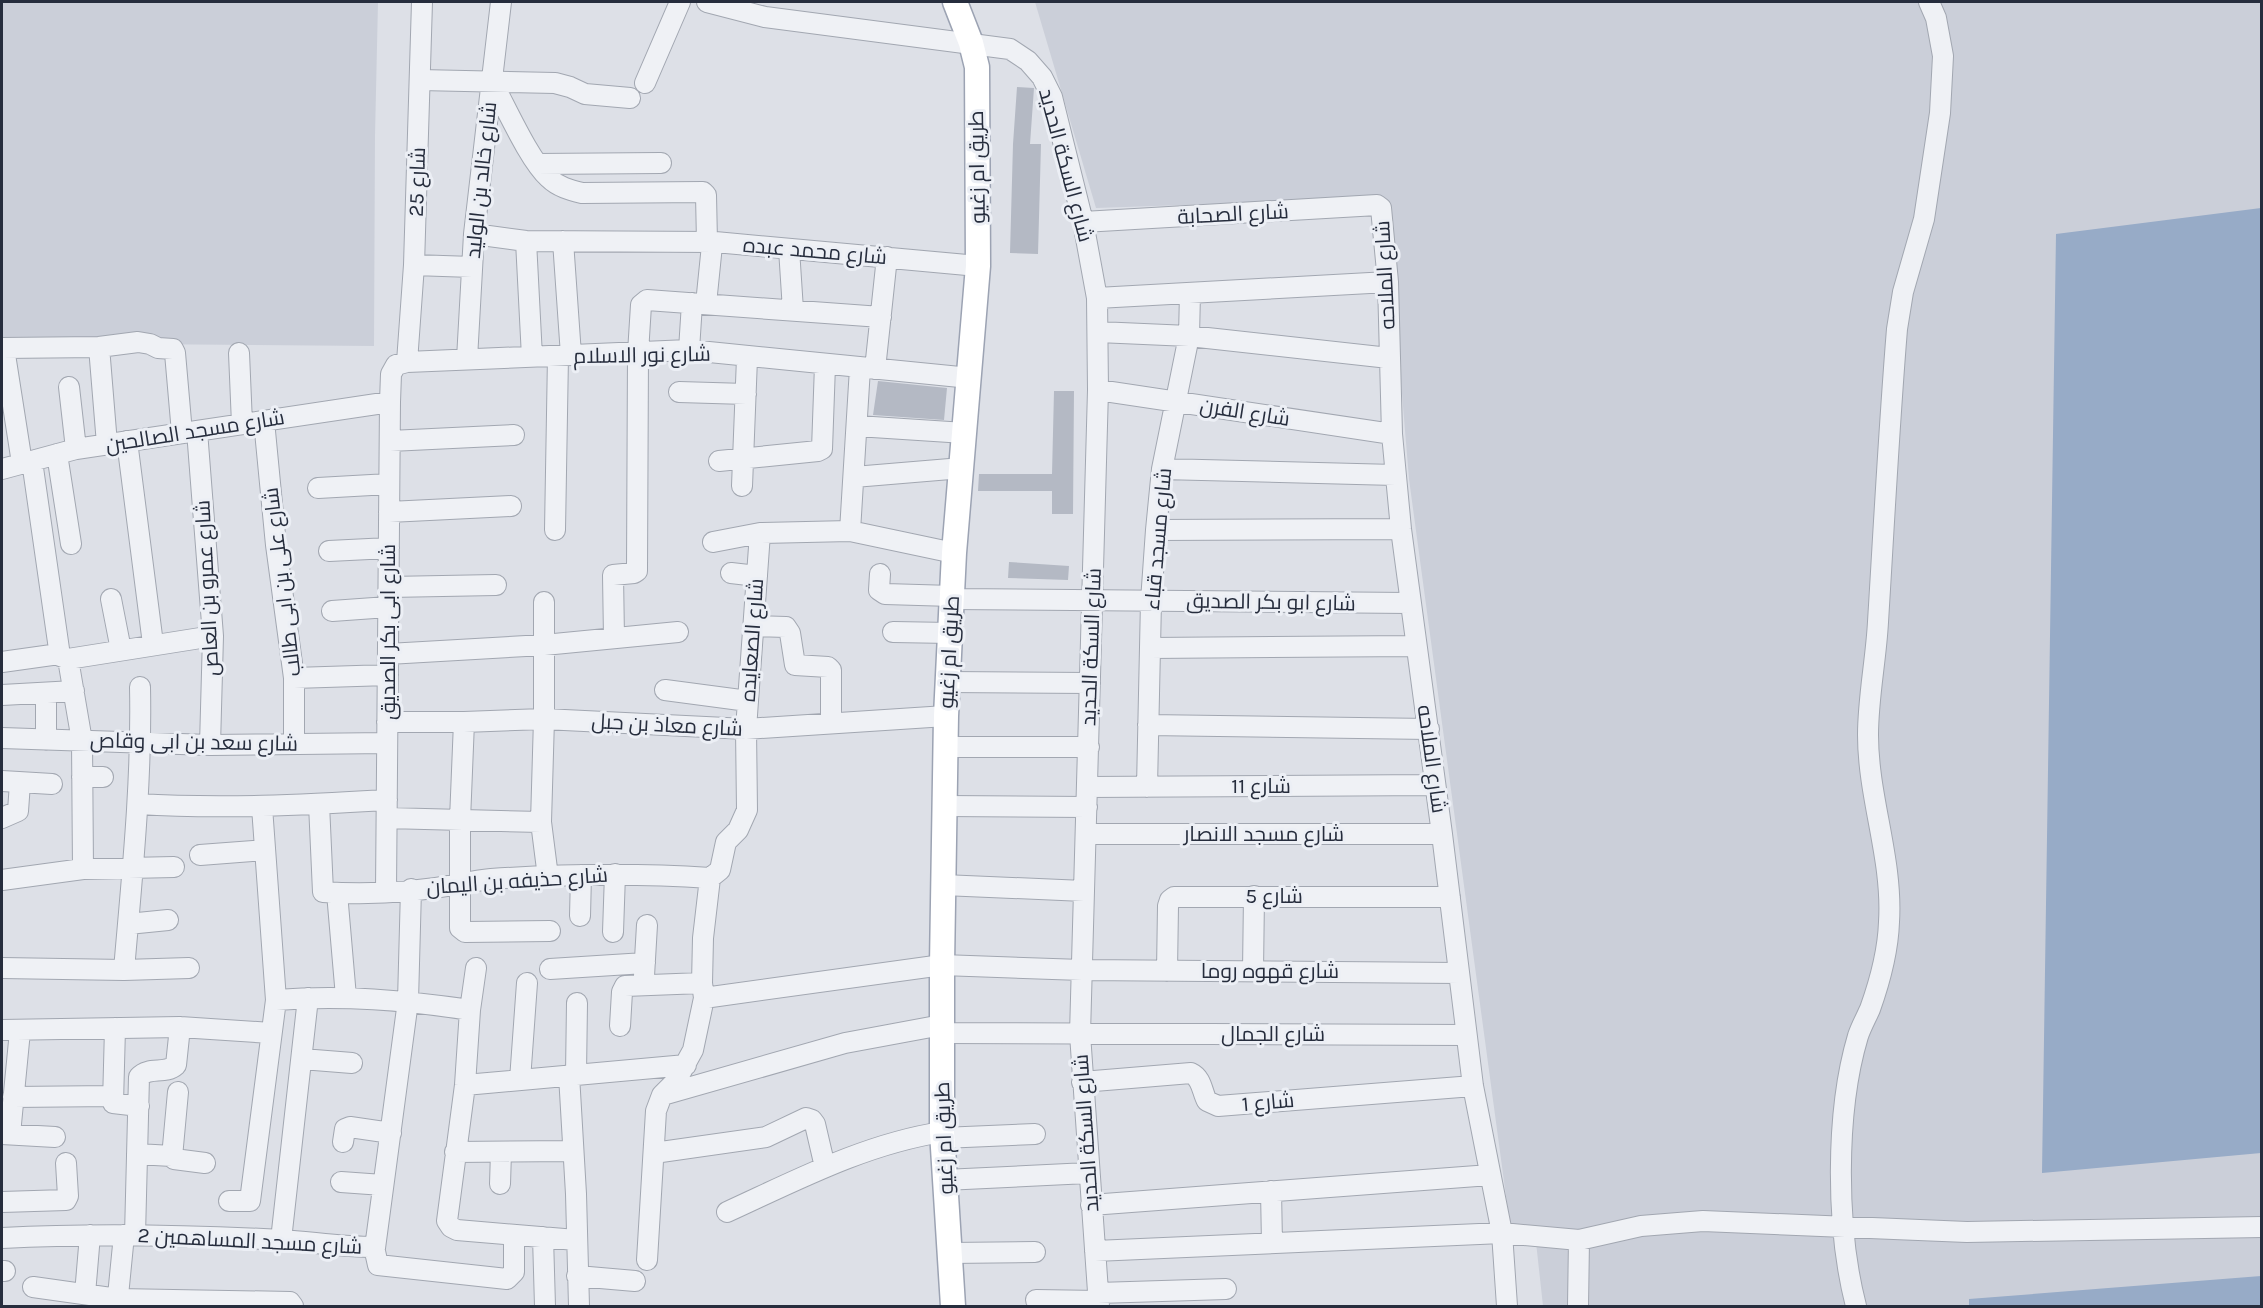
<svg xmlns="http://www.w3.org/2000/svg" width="2263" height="1308" font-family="Karla,Cairo,sans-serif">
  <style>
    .built { fill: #cbcfd9 }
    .water { fill: #97abc7 }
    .building { fill: #b4b9c4 }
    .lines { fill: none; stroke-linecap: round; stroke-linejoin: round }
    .minor-casing { stroke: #a2a7b1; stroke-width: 22 }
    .major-casing { stroke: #9ca3b3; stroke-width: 27 }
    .minor { stroke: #eff1f5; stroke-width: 20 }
    .major { stroke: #fff; stroke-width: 24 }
    .labels { text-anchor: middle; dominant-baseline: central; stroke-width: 6; stroke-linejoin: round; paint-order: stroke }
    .street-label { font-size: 21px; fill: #262d3d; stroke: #eceff5 }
  </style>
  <rect width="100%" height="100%" fill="#dde0e7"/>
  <path class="built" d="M2,2h376l-3,134 -1,210 -372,-3z
    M1035,2h1226v1304h-718l-8,-73h-24l-102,-754 -23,-281 -290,10z"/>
  <path class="water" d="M2261,208v945l-219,20 14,-939z
    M2261,1276v30h-292v-7z"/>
  <path class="building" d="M1017,87l17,1 -4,56h11l-3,110 -28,-1 3,-109z
    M878,381l69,7 -3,32 -71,-5z
    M1054,391h20l-1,123h-21v-23h-74l1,-17h73z
    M1009,562l60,4 -1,14 -60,-2z"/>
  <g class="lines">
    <defs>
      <path id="minor" d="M707,2l58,15 245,32 18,12 14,16 10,20 31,125 14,76 1,92 -18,644 19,272
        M420,80l135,3 15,4 15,7 45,4
        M492,82c14,25 37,78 57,96 9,9 21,12 33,15l121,-1 3,3 1,47
        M645,83l35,-81
        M537,164l124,-1
        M1083,222l294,-17 4,3 7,74 4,152 9,95 41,305 31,252 29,147 5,73
        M474,234l52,7 189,1
        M526,241l6,116
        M563,241l8,114
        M789,249l4,61
        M414,265l58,2
        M1097,298l291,-16
        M706,304l6,-59 3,-3 263,24
        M1098,332l91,4 200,22
        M99,347l8,97
        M2,348l97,-1 39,-5 12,2 8,4 15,1 2,4 7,80
        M4,348l18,115
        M689,350l3,-47
        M239,353l3,71
        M467,359l7,-125 27,-232
        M407,362l7,-97 8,-263
        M875,369l12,-112
        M69,387l7,62
        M1098,390l294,44
        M679,392l67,2
        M264,421l12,124 18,133v66
        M857,426l108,7
        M197,431l16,205 -3,109
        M127,441l26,203
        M390,441l124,-6
        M57,454l14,90
        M32,461l28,195 8,3 145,-23
        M719,461l99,-10 4,-2 3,-84
        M2,469l74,-20 314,-47
        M1162,469l233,6
        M854,477l108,-9
        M742,486l5,-128
        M318,488l71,-4
        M389,512l122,-6
        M555,530l3,-174
        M1156,530l245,-1
        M850,531l10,-163
        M713,542l47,-9 90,-2 104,22
        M329,551l60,-3
        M731,573l26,3
        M880,574l-1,16 6,4 67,2
        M389,587l107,-2
        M111,599l10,51
        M952,599l457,4
        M544,602v117l-3,103 7,55
        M332,611l56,-4
        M754,626l32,1 4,6 5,32 33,2 3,3v53
        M893,632l57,1
        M614,638l-1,-63 21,-2 3,-2 1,-218 3,-48 6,-5 234,17
        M1150,648l266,-2
        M388,654l156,-9 134,-13
        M68,659l14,82 1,128
        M2,662l57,-8
        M294,678l94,-3
        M947,682l143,1
        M665,690l83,11
        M2,695l72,-4
        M387,722h77l80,-3 202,10 200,-13
        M464,722l-4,98v108l5,4 85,-1
        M1148,725l281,4
        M2,738l208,7 177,-2
        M46,740v-47
        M946,747h143
        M82,777h21
        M2,781l50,3
        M1087,787l348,-2
        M1147,787l4,-186 5,-71 6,-61 27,-133 1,-43
        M138,804c84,5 164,1 249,-4
        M319,804l4,88c44,3 93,0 137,-8 10,-2 20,-4 31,-5 73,-5 146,-6 219,-1
        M945,806l142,1
        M2,818l16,-7 2,-28
        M387,818l154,4
        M1086,834h356
        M200,855l65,-5
        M710,878l10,-8 6,-28 12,-12 9,-20 -1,-81 14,-196
        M2,880l81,-11 91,-2
        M943,885l141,6
        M386,891l4,-489 1,-28 5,-9 11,-3 282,-12 281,28
        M337,893l9,104
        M580,916l1,-41
        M128,924l40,-4
        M613,932l2,-58
        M2,968l122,2 65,-2
        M476,968l-6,42 -5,75 -18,136 4,6 6,3 119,10
        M550,969l95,-6
        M124,970c8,-94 18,-188 16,-283
        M1167,971l1,-65 2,-6 4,-3h276
        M1253,971l1,-75
        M644,976l3,-51
        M704,998l238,-33 140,5 377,3
        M276,1000c67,-5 128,0 194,10
        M620,1026l2,-34 3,-6 77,-3
        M115,1028l-2,75 26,3
        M2,1030l178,-3 91,6
        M942,1033l524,2
        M302,1059l50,4
        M576,1074l1,-71
        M569,1075l7,119 3,112
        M520,1080l7,-97
        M1082,1082l109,-9c11,5 11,19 16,28l11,5 255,-20
        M465,1085l221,-20
        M178,1092l-6,65 2,2 31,4
        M663,1095l182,-52 97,-18
        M13,1097l100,-1
        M2,1134l53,3
        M10,1134l10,-103
        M942,1138l93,-4
        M343,1142l2,-13 5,-2 41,6
        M455,1152l118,-1
        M654,1153l112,-16 40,-19 6,2 3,4 10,43
        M137,1154l35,2
        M944,1180l144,-7
        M341,1182l42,3
        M500,1184l1,-32
        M1271,1191l1,52
        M229,1201h21l26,-201 -14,-193
        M2,1202l64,-2 2,-4 -2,-33
        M1091,1205l399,-30
        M727,1212c70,-32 138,-68 215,-80
        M135,1235l4,-158c10,-11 26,-2 37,-12l4,-38
        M543,1237l2,69
        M2,1238c93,-5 187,-3 280,2 30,2 61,7 92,7l4,18 129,14 7,-7v-37
        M281,1240l27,-242
        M375,1248l33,-247 3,-112
        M1095,1251l407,-18 77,7 62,-14 62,-5 264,11 295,-5
        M949,1253l86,-1
        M647,1260l9,-149 6,-16 14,-14 17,-31 11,-52 -2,-15 1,-45 7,-60
        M2,1271h3
        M577,1276l58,5
        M33,1287l85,12 172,3 3,4
        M1098,1293l128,-4
        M85,1294l5,-59
        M1036,1300l63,1
        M117,1306l7,-71
        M1578,1306l1,-66
        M1856,1306c-20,-77 -21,-193 2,-270 3,-9 8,-18 12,-27 10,-28 18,-57 19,-87 4,-63 -21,-124 -21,-187 0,-38 8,-75 10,-113 6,-98 11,-195 19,-293l6,-37 21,-73 16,-106 3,-57 -7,-38 -7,-16"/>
      <path id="major" d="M953,1306l-11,-174v-167l4,-249 8,-163 24,-287 -1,-199 -6,-24 -16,-41"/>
    </defs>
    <use href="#minor" class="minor-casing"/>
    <use href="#major" class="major-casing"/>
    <use href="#minor" class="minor"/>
    <use href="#major" class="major"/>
  </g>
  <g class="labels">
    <g class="street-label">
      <text transform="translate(1066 165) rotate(75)">شارع السكة الحديد</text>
      <text transform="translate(977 167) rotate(-91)">طريق ام زغيو</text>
      <text transform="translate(481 180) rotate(-84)">شارع خالد بن الوليد</text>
      <text transform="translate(417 182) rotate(-88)">شارع 25</text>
      <text transform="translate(1233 214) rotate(-3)">شارع الصحابة</text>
      <text transform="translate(815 251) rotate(5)">شارع محمد عبده</text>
      <text transform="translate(1385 275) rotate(-93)">شارع الملاحه</text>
      <text transform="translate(642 355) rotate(-1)">شارع نور الاسلام</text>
      <text transform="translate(1245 412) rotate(9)">شارع الفرن</text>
      <text transform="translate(195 431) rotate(-9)">شارع مسجد الصالحين</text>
      <text transform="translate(1158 539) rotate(-85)">شارع مسجد قباء</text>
      <text transform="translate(282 582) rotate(-97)">شارع على بن ابى طالب</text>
      <text transform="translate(207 588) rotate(-93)">شارع عمرو بن العاص</text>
      <text transform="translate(1271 602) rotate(1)">شارع ابو بكر الصديق</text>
      <text transform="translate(388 632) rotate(-90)">شارع ابى بكر الصديق</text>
      <text transform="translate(752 640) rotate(-86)">شارع الصعايده</text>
      <text transform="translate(1091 647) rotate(-88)">شارع السكة الحديد</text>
      <text transform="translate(949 652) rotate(-87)">طريق ام زغيو</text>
      <text transform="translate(667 725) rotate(3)">شارع معاذ بن جبل</text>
      <text transform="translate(194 742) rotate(1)">شارع سعد بن ابى وقاص</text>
      <text transform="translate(1432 759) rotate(82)">شارع الملاحه</text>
      <text x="1261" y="786">شارع 11</text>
      <text x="1264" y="834">شارع مسجد الانصار</text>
      <text transform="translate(517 881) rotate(-4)">شارع حذيفه بن اليمان</text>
      <text x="1274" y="896">شارع 5</text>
      <text x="1270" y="971">شارع قهوه روما</text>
      <text x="1273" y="1034">شارع الجمال</text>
      <text transform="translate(1268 1102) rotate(-5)">شارع 1</text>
      <text transform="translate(1086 1133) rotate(-94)">شارع السكة الحديد</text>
      <text transform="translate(944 1138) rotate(-92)">طريق ام زغيو</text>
      <text transform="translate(250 1241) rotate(3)">شارع مسجد المساهمين 2</text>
    </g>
  </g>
  <rect width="2263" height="1308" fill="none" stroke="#262d3d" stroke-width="6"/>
</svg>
